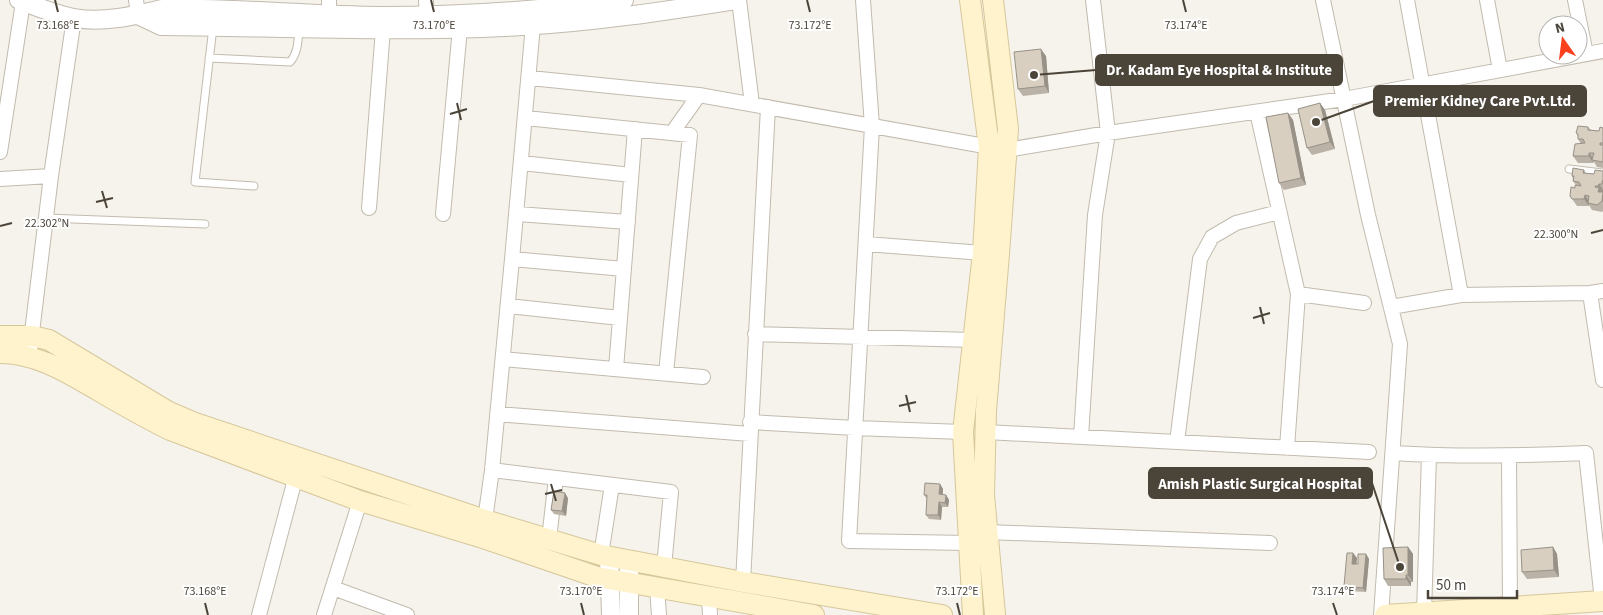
<svg xmlns="http://www.w3.org/2000/svg" width="1603" height="615" font-family="'Source Sans 3',sans-serif">
  <style>
    .lines { fill: none; stroke-linecap: round; stroke-linejoin: round }
    .service-casing { stroke: #c2bbae; stroke-width: 9 }
    .minor-casing { stroke: #c2bbae; stroke-width: 16 }
    .tertiary-casing { stroke: #c2bbae; stroke-width: 20 }
    .secondary-casing { stroke: #d6c79b; stroke-width: 22 }
    .service { stroke: #fff; stroke-width: 7 }
    .minor { stroke: #fff; stroke-width: 14 }
    .tertiary { stroke: #fff; stroke-width: 18 }
    .secondary { stroke: #fff3cd; stroke-width: 20 }
    .wall { fill: #bab2a6 }
    .shaded-wall { fill: #979187 }
    .building { fill: #d8cfc1; stroke: #979187 }
    .ticks { fill: none; stroke: #4b4439; stroke-width: 2 }
    .ticks-label { font-size: 12px; text-anchor: middle; fill: #4b4439; stroke: #fff; stroke-width: 4; stroke-linejoin: round; paint-order: stroke }
    .leader { fill: none; stroke: #4b4439; stroke-width: 2 }
    .callout-dot { fill: #4b4439; stroke: #fff; stroke-width: 2 }
    .callout { fill: #4b4439; stroke: #4b4439; stroke-width: 2 }
    .callout-label { font-size: 15px; text-anchor: middle; font-weight: bold; fill: #fff }
  </style>
  <rect width="100%" height="100%" fill="#f6f3ec"/>
  <g class="lines">
    <defs>
      <path id="service" d="M213,27l-18,155 59,4
        M209,58l81,4c8,-9 8,-21 9,-33
        M1569,169l34,4
        M46,218l159,6"/>
      <path id="minor" d="M136,0l2,15
        M329,0v24
        M426,0l1,25
        M739,0l13,104
        M863,0l9,126 -23,415 120,2
        M1323,0l45,215 32,129 -19,271
        M1407,0l54,295
        M1487,0l13,70
        M1575,0l11,54
        M530,78l169,17 308,55 101,-17 236,-34 259,-48
        M1257,112l41,182 -11,154
        M526,118l164,17 -24,238
        M672,133l27,-38
        M0,152l23,-150
        M522,163l109,12
        M0,179l51,-3
        M369,208l14,-179
        M443,214l17,-186
        M517,214l111,8
        M866,244l117,9
        M512,259l112,10
        M1603,291l-13,2 13,87
        M1298,294l66,9
        M508,306l112,12
        M1391,307l70,-12 129,-2
        M755,334l218,6
        M29,357l22,-181 23,-158
        M503,359l200,18
        M616,369l19,-240
        M497,414l253,20
        M750,422l105,6 108,4
        M986,432l383,20
        M1081,437l14,-222 13,-82 -15,-133
        M1177,442l23,-183 12,-22 24,-14 43,-11
        M1393,453c64,4 128,3 193,0l16,148
        M1509,456l1,151
        M492,470l179,22 -7,75
        M485,520l7,-50 20,-211 21,-234
        M988,532l282,11
        M549,539l7,-61
        M601,555l11,-70
        M743,582l25,-475
        M333,588l74,27
        M657,588l2,27
        M709,597l1,18
        M1424,613l5,-158
        M259,615l39,-147
        M324,615l36,-114"/>
      <path id="tertiary" d="M19,0c15,6 39,15 55,18 29,5 60,-2 88,-9 73,-2 147,7 220,7 81,0 162,-6 242,-16
        M138,15l23,11c120,1 241,7 361,0 72,-4 143,-15 214,-26
        M609,556l2,59
        M629,615v-47"/>
      <path id="secondary" d="M970,0l19,147 -6,106 -20,179 10,183
        M993,0l15,129 -9,125 -13,157 -2,84 11,119
        M0,336h32l17,4 120,72 26,11 290,97 116,35 142,27 199,33
        M0,353c37,0 68,20 99,38 24,14 47,27 71,39l190,71 123,37 114,39 217,38
        M1385,615l218,-14"/>
    </defs>
    <use href="#service" class="service-casing"/>
    <use href="#minor" class="minor-casing"/>
    <use href="#tertiary" class="tertiary-casing"/>
    <use href="#secondary" class="secondary-casing"/>
    <use href="#service" class="service"/>
    <use href="#minor" class="minor"/>
    <use href="#tertiary" class="tertiary"/>
    <use href="#secondary" class="secondary"/>
  </g>
  <path class="wall" d="M1046,56l3,37 -26,3 -5,-7z
    M1320,103l5,7 10,39 -23,6 -5,-7z
    M1288,113l5,7 13,65 -22,5 -5,-7z
    M1588,127l3,3 8,1 4,-3v40l-6,-1 -3,-5 -1,1h-15l-5,-7 8,-12 -3,-5v-3l-2,-3z
    M1584,170l2,3 8,1 9,-3v40l-1,1 -10,-2 -3,-5v1h-12l-7,-10 6,-11 -3,-4v-2l-1,-3z
    M940,484l3,5v6h3l3,5 -1,7h-6l-1,13 -12,-1 -3,-4 1,-16 -3,-4z
    M568,498l-2,18 -12,-2 -3,-4z
    M1408,547l5,7v28h-2v4h-23l-4,-7z
    M1553,547l4,7 2,23 -32,2 -5,-7z
    M1353,553l4,5 -1,6h2l8,-10 3,5 -3,33 -19,-1 -3,-5z"/>
  <path class="shaded-wall" d="M1041,49l5,7 3,37 -4,-7z
    M1320,103l5,7 10,39 -5,-7z
    M1288,113l5,7 13,65 -5,-7z
    M1589,153l5,7h-2l1,3 -4,-7z
    M1599,184l4,6v3l-5,-7z
    M1595,186l3,4 1,-2 4,6v-1v9l-8,-15z
    M1585,195l4,7 -1,1 1,3 -5,-7z
    M940,484l3,5 -1,10 -3,-5z
    M565,493l3,5 -2,18 -4,-5z
    M946,495l3,5 -1,7 -3,-4z
    M939,502l3,5 -1,13 -3,-5z
    M1408,547l5,7v28l-5,-7z
    M1553,547l4,7 2,23 -5,-7z
    M1353,553l4,5 -1,11 -4,-5z
    M1366,554l3,5 -3,33 -3,-4z
    M1406,575l5,7v4l-5,-7z"/>
  <path class="building" d="M1041,49l4,37 -27,3 -4,-37z
    M1320,103l10,39 -23,6 -9,-39z
    M1288,113l13,65 -22,5 -13,-66z
    M1578,126l10,1v3l11,1 1,-4 3,1v15h-3v2h3v17l-11,-2 2,-7h-5v3h-16l2,-12 10,-1 -2,-4h-5v-5l-2,-1z
    M1573,168l11,2 -1,3 11,1 1,-4 8,1v10h-1v3h-3l-1,2h-3v1l4,1 -1,4h5l-1,9 -5,4 -9,-2 1,-7 -4,-1 -1,4h-12l-2,-3 1,-9 4,1v-3l6,1 -2,-4 -6,-1 1,-5h-2z
    M925,483l15,1 -1,10 7,1 -1,8 -6,-1 -1,13h-12l1,-20h-3z
    M554,491l11,2 -3,18 -11,-1z
    M1408,547v28h-2v4h-22l-1,-31z
    M1553,547l1,23 -32,2 -1,-22z
    M1347,553h6l-1,11h6v-10h8l-3,34 -19,-2z"/>
  <path class="ticks" d="M55,0l3,12M431,0l3,12M807,0l3,12M1183,0l3,12M457,103l4,17M450,114l17,-5M102,191l5,17M96,202l17,-4M0,226l12,-3M1591,233l12,-3M1260,307l4,17M1253,318l17,-5M906,395l4,17M899,406l17,-4M551,484l5,17M545,494l17,-4M205,603l3,12M581,603l3,12M957,603l3,12M1333,603l4,12"/>
  <g class="ticks-label">
    <text x="1186" y="29">73.174°E</text>
    <text x="58" y="29">73.168°E</text>
    <text x="434" y="29">73.170°E</text>
    <text x="810" y="29">73.172°E</text>
    <text x="47" y="227">22.302°N</text>
    <text x="1556" y="238">22.300°N</text>
    <text x="205" y="595">73.168°E</text>
    <text x="581" y="595">73.170°E</text>
    <text x="957" y="595">73.172°E</text>
    <text x="1333" y="595">73.174°E</text>
  </g>
  <path class="leader" d="M1034 75L1096 70M1316 122L1374 101M1400 567L1372 483"/>
  <g class="callout-dot">
    <circle cx="1034" cy="75" r="5"/>
    <circle cx="1316" cy="122" r="5"/>
    <circle cx="1400" cy="567" r="5"/>
  </g>
  <g class="callout">
    <rect x="1096" y="55" width="246" height="30" rx="5"/>
    <rect x="1374" y="86" width="212" height="30" rx="5"/>
    <rect x="1149" y="468" width="223" height="30" rx="5"/>
  </g>
  <g class="callout-label">
    <text x="1219" y="75">Dr. Kadam Eye Hospital &amp; Institute</text>
    <text x="1480" y="106">Premier Kidney Care Pvt.Ltd.</text>
    <text x="1260" y="489">Amish Plastic Surgical Hospital</text>
  </g>
  <g transform="translate(1563 40) rotate(346)"><circle r="24" fill="#ffffff" stroke="#b7b4b0"/>
  <path d="M0-4L9 19L0 12L-9 19Z" fill="#fc3f1d"/>
  <text y="-8" font-size="14" font-weight="bold" text-anchor="middle" fill="#4b4439">N</text>
  </g>
  <path d="M1428 590v8h89v-8" fill="none" stroke="#4b4439" stroke-width="2.5"/>
  <text x="1436" y="590" font-size="15" fill="#4b4439" stroke="#ffffff" stroke-width="4" paint-order="stroke">50 m</text>
</svg>
